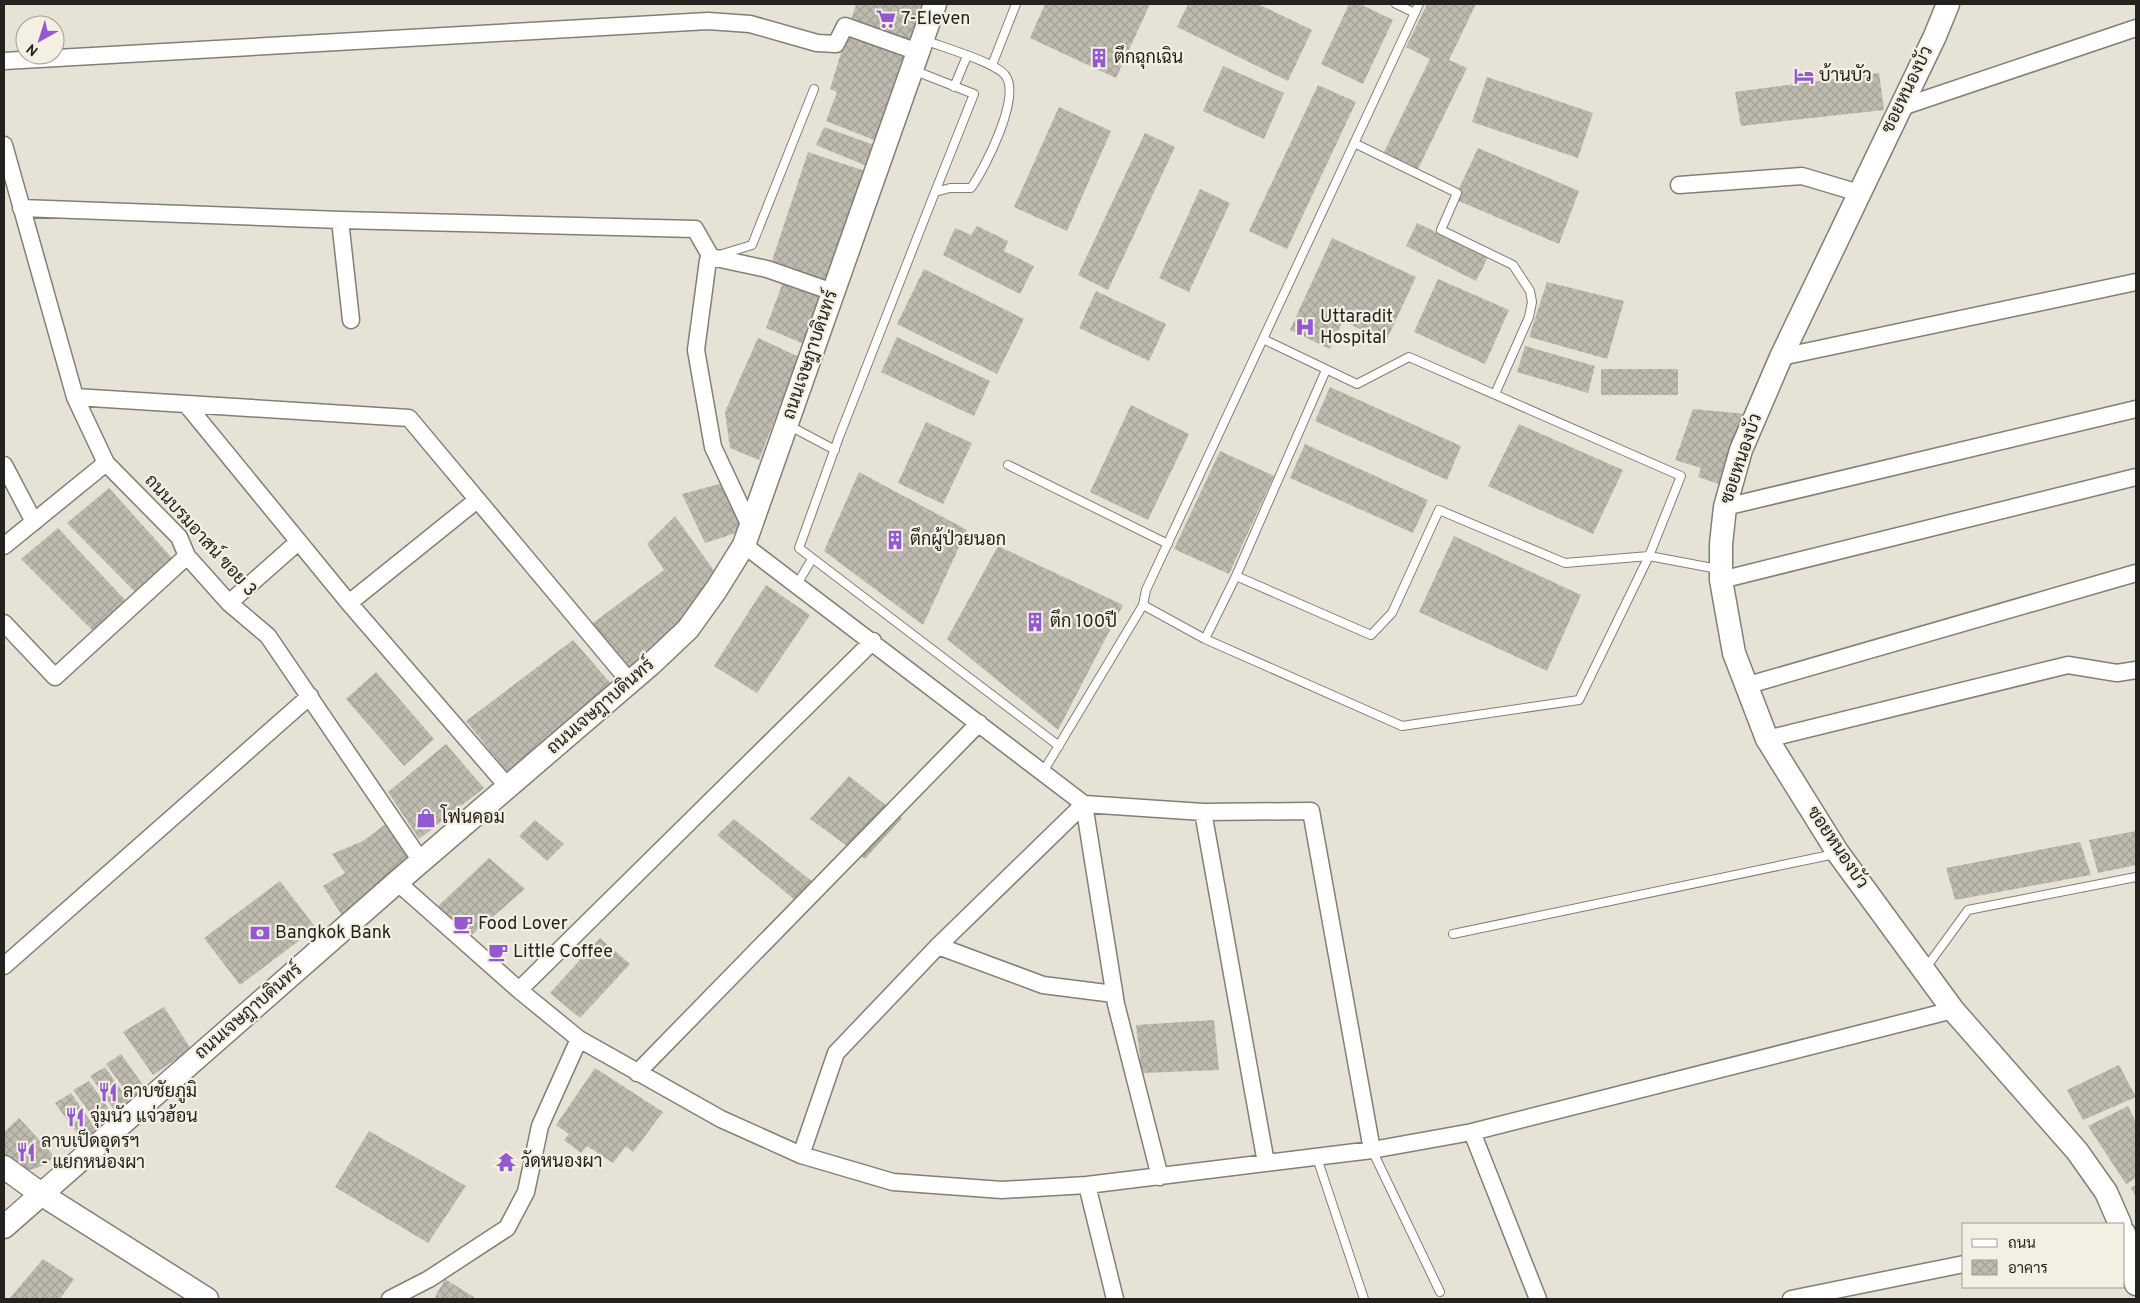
<svg xmlns="http://www.w3.org/2000/svg" width="2140" height="1303" font-family="Overpass,Sarabun,sans-serif">
  <style>
    .building { fill: url(#building-cross-hatch) }
    .lines { fill: none; stroke-linecap: round; stroke-linejoin: round }
    .lane-casing { stroke: #827f74; stroke-width: 10 }
    .street-casing { stroke: #827f74; stroke-width: 19 }
    .secondary-casing { stroke: #827f74; stroke-width: 25 }
    .lane { stroke: #fff; stroke-width: 8 }
    .street { stroke: #fff; stroke-width: 16 }
    .secondary { stroke: #fff; stroke-width: 22 }
    .labels { text-anchor: middle; dominant-baseline: central; stroke-width: 4.5; stroke-linejoin: round; paint-order: stroke }
    .poi-label { font-size: 18px; fill: #24221e; stroke: #f3f0e3; text-anchor: start }
    .street-label { font-size: 18px; fill: #24221e; stroke: #f3f0e3 }
  </style>
  <defs>
    <pattern id="building-cross-hatch" width="8" height="8" patternUnits="userSpaceOnUse" patternTransform="scale(1.25)"><rect width="8" height="8" fill="#bfbbaf"/><path d="M0 0l8 8M0 8l8-8" fill="none" stroke="#a4a096"/></pattern>
  </defs>
  <rect width="100%" height="100%" fill="#e6e2d6"/>
  <path class="building" d="M856,4h62l7,2 -46,136 -53,-21 11,-29 -7,-3z
    M1045,4h105l-34,74 -86,-40z
    M1188,4h70l54,26 -24,51 -111,-54z
    M1349,4h11l33,16 -30,64 -42,-20z
    M1427,4h49l-27,56 18,8 -49,101 -34,-17 46,-93 -24,-12z
    M1223,66l61,27 -20,46 -61,-28z
    M1879,73l5,37 -143,16 -6,-34z
    M1487,77l106,36 -15,45 -106,-36z
    M1318,85l38,17 -69,147 -38,-18z
    M1059,107l52,24 -44,100 -53,-24z
    M824,127l53,19 -8,21 -53,-22z
    M1145,133l30,14 -67,143 -30,-15z
    M1478,148l101,43 -20,53 -105,-45z
    M808,152l60,20 -39,110 -57,-21z
    M1200,189l30,14 -41,89 -30,-14z
    M1417,223l71,34 -12,24 -70,-35z
    M977,226l31,15 -4,10 30,15 -14,28 -77,-39 12,-27 16,7z
    M1332,238l84,39 -30,64 -43,-20 -13,28 -40,-19z
    M924,269l100,50 -27,55 -100,-50z
    M1438,279l71,31 -24,54 -71,-32z
    M783,282l40,13 -19,49 -38,-16z
    M1547,282l77,19 -17,58 -78,-22z
    M1096,291l70,33 -17,37 -70,-33z
    M897,337l93,44 -16,35 -93,-44z
    M758,338l41,19 -40,103 -29,-12 -5,-36z
    M1525,346l70,20 -7,27 -71,-21z
    M1601,369h77v26h-77z
    M1330,387l131,59 -14,34 -132,-59z
    M1131,405l58,29 -41,86 -58,-28z
    M1693,409l53,5 -27,70 -21,-7 3,-9 -26,-8z
    M926,422l46,21 -29,61 -45,-21z
    M1519,424l104,46 -30,64 -105,-48z
    M1305,444l123,56 -15,33 -123,-55z
    M1220,451l54,25 -45,98 -55,-25z
    M859,472l108,58 -44,95 -99,-74z
    M723,483l19,48 -37,12 -23,-49z
    M109,488l64,71 -37,34 -69,-70z
    M675,516l42,59 -23,39 -62,60 -39,-51 71,-53 -17,-26z
    M58,528l67,72 -32,31 -72,-72z
    M1454,536l127,59 -34,76 -128,-59z
    M998,546l125,59 -65,125 -111,-91z
    M766,585l44,30 -53,78 -43,-27z
    M573,640l40,46 -106,86 -41,-51z
    M376,672l58,67 -30,27 -58,-67z
    M446,744l38,44 -65,51 -31,-47z
    M849,776l53,42 -37,41 -55,-40z
    M734,819l80,64 -18,18 -79,-66z
    M535,820l29,24 -17,17 -28,-25z
    M387,823l24,34 -66,63 -22,-34 22,-13 -13,-19 31,-13z
    M2136,831v34l-38,8 -9,-33z
    M2080,842l11,33 -136,25 -9,-32z
    M489,858l36,31 -57,49 -33,-29z
    M280,881l36,47 -76,57 -36,-47z
    M600,938l30,26 -50,54 -30,-25z
    M164,1007l27,42 -38,26 -30,-43z
    M1214,1020l5,50 -77,3 -6,-48z
    M121,1054l27,38 -15,9 -27,-37z
    M2119,1065l17,32 -53,23 -16,-30z
    M105,1067l26,37 -14,10 -27,-38z
    M595,1068l68,44 -30,40 -7,-6 -13,17 -26,-17 -6,7 -17,-13 5,-6 -13,-9z
    M89,1081l26,37 -14,10 -28,-38z
    M71,1093l26,38 -15,9 -27,-37z
    M2128,1106l8,16v56l-10,6 -38,-58z
    M19,1118l35,38 -9,9 -15,5 -26,-10v-28z
    M369,1131l97,55 -38,57 -93,-56z
    M2136,1185v12l-5,-9z
    M43,1259l31,20 -14,20h-51z
    M445,1279l32,20h-39l-3,-2z"/>
  <g class="lines">
    <defs>
      <path id="lane" d="M1396,4l19,9
        M924,40c18,7 71,22 81,35 17,21 -20,93 -34,113h-21l-15,4 -96,245 -40,111 260,198
        M992,65l24,-61
        M913,70l61,24 -39,98
        M954,87l13,-31
        M1354,143l103,50 -16,37 72,35 17,26 2,11 -3,15 -34,77
        M719,255l33,-10 62,-156
        M788,425l47,25
        M1008,465l160,79
        M1236,576l135,59 21,-22 47,-103 126,53 84,-7 69,13
        M797,584l15,-25
        M1143,605l62,34 197,87 177,-26 70,-144 32,-80 -272,-119 -52,27 -94,-45
        M1205,639l31,-63 90,-206
        M1043,772l100,-167 3,-15 273,-586
        M1453,934l382,-80
        M1925,969l43,-59 168,-33
        M1372,1150l68,142
        M1317,1158l47,141"/>
      <path id="street" d="M4,61l704,-40 42,3 67,19 19,1 9,-18 73,26
        M1899,108l237,-80
        M4,145l71,252 31,66 73,74 8,19 42,47 39,33 153,225
        M1679,185l123,-9 57,17
        M21,208l319,12 355,9 16,28 -3,3 -12,90 17,97 37,79
        M340,220l11,100
        M711,257l56,12 66,23
        M1781,357l355,-75
        M75,397l334,21 221,264
        M186,404l163,199 159,184
        M4,465l30,57
        M1725,507l411,-98
        M744,545l340,259 119,8 108,-1 61,339
        M4,546l102,-83
        M1721,580l415,-103
        M229,603l69,-61
        M349,603l128,-103
        M4,623l51,54 132,-121
        M1745,686l391,-113
        M1767,739l301,-74 49,8 19,-3
        M1084,804l32,200 44,173
        M1203,812l63,351
        M397,882l122,108 60,49 142,80 80,36 92,27 109,8 85,-5 285,-35 100,-18 481,-122
        M938,946l105,39 71,9
        M4,966l306,-270
        M519,990l354,-349
        M637,1073l342,-350
        M1472,1132l66,167
        M801,1155l35,-102 102,-107 146,-142
        M1087,1185l28,114
        M390,1299l39,-20 78,-51 19,-36 14,-66 39,-87
        M1791,1299l173,-35"/>
      <path id="secondary" d="M1948,4l-13,32 -154,321 -40,93 -16,57 -4,37v36l13,73 33,86 71,114 115,157 124,141 29,41 14,32
        M4,1167l37,27 166,105
        M4,1227l393,-345 254,-218 37,-35 28,-39 28,-45 191,-541
        M2124,1233l12,51"/>
    </defs>
    <use href="#lane" class="lane-casing"/>
    <use href="#street" class="street-casing"/>
    <use href="#secondary" class="secondary-casing"/>
    <use href="#lane" class="lane"/>
    <use href="#street" class="street"/>
    <use href="#secondary" class="secondary"/>
  </g>
  <defs>
    <symbol id="supermarket-bare" viewBox="-9 -9 18 18"><path d="M-6-5.5h2.5l.6 2H6L4.5 2H-2.5L-4.4-4H-6ZM-1.5 3.2a1.3 1.3 0 1 0 .1 0ZM3 3.2a1.3 1.3 0 1 0 .1 0Z" fill="#9458cf" stroke="#f3f0e3" stroke-width="2.5" paint-order="stroke"/></symbol>
    <symbol id="building-bare" viewBox="-9 -9 18 18"><path d="M-4-6H4V6H1V3H-1V6H-4ZM-2.5-4.3h1.7v1.8h-1.7ZM.8-4.3h1.7v1.8H.8ZM-2.5-1h1.7V.8h-1.7ZM.8-1h1.7V.8H.8Z" fill="#9458cf" stroke="#f3f0e3" stroke-width="2.5" paint-order="stroke"/></symbol>
    <symbol id="hotel-bare" viewBox="-9 -9 18 18"><path d="M-6-4.5h1.5V1H6V5H4.5V3h-9V5H-6ZM-4 0a1.8 1.8 0 1 1 3.6 0ZM.5 0V-2.5h3Q6-2.5 6 0Z" fill="#9458cf" stroke="#f3f0e3" stroke-width="2.5" paint-order="stroke"/></symbol>
    <symbol id="hospital-bare" viewBox="-9 -9 18 18"><path d="M-5-5h3v3.5h4V-5h3V5h-3V1.5h-4V5h-3Z" fill="#9458cf" stroke="#f3f0e3" stroke-width="2.5" paint-order="stroke"/></symbol>
    <symbol id="shop-bare" viewBox="-9 -9 18 18"><path d="M-5-2.5h2.3a2.7 3.5 0 0 1 5.4 0H5L5.5 6h-11ZM-1.5-2.5h3a1.5 2.3 0 0 0-3 0Z" fill="#9458cf" stroke="#f3f0e3" stroke-width="2.5" paint-order="stroke"/></symbol>
    <symbol id="cafe-bare" viewBox="-9 -9 18 18"><path d="M-5.5-4.5H6V0H3Q3 3.5 0 3.5H-2.5Q-5.5 3.5-5.5 0ZM3-3.2v2h1.7v-2ZM-6 4.5H4V6H-6Z" fill="#9458cf" stroke="#f3f0e3" stroke-width="2.5" paint-order="stroke"/></symbol>
    <symbol id="bank-bare" viewBox="-9 -9 18 18"><path d="M-6-4H6V4H-6ZM0-2.3a2.3 2.3 0 1 0 0 4.6a2.3 2.3 0 1 0 0-4.6Z" fill="#9458cf" stroke="#f3f0e3" stroke-width="2.5" paint-order="stroke"/></symbol>
    <symbol id="restaurant-bare" viewBox="-9 -9 18 18"><path d="M-5-6h1v4h1v-4h1v4h1v-4h1v5L-1.5 .5V6h-2V.5L-5-1ZM5-6V6H3V1.5H1.5Q1.5-4 5-6Z" fill="#9458cf" stroke="#f3f0e3" stroke-width="2.5" paint-order="stroke"/></symbol>
    <symbol id="temple-bare" viewBox="-9 -9 18 18"><path d="M0-6L5-2H3V0L6.5 2.5H4V6H1.5V3h-3V6H-4V2.5H-6.5L-3 0V-2H-5Z" fill="#9458cf" stroke="#f3f0e3" stroke-width="2.5" paint-order="stroke"/></symbol>
  </defs>
  <g fill-rule="evenodd">
    <use href="#supermarket-bare" x="872" y="5" width="28" height="28"/>
    <use href="#building-bare" x="1085" y="44" width="28" height="28"/>
    <use href="#hotel-bare" x="1790" y="62" width="28" height="28"/>
    <use href="#hospital-bare" x="1291" y="313" width="28" height="28"/>
    <use href="#building-bare" x="881" y="526" width="28" height="28"/>
    <use href="#building-bare" x="1021" y="608" width="28" height="28"/>
    <use href="#shop-bare" x="412" y="804" width="28" height="28"/>
    <use href="#cafe-bare" x="449" y="910" width="28" height="28"/>
    <use href="#bank-bare" x="246" y="919" width="28" height="28"/>
    <use href="#cafe-bare" x="484" y="938" width="28" height="28"/>
    <use href="#restaurant-bare" x="94" y="1078" width="28" height="28"/>
    <use href="#restaurant-bare" x="61" y="1103" width="28" height="28"/>
    <use href="#restaurant-bare" x="12" y="1138" width="28" height="28"/>
    <use href="#temple-bare" x="492" y="1148" width="28" height="28"/>
  </g>
  <g class="labels">
    <g class="poi-label">
      <text x="901" y="19">7-Eleven</text>
      <text x="1114" y="58">ตึกฉุกเฉิน</text>
      <text x="1819" y="76">บ้านบัว</text>
      <text x="1320" y="317">Uttaradit<tspan x="1320" dy="21">Hospital</tspan></text>
      <text x="910" y="540">ตึกผู้ป่วยนอก</text>
      <text x="1050" y="622">ตึก 100ปี</text>
      <text x="441" y="818">โฟนคอม</text>
      <text x="478" y="924">Food Lover</text>
      <text x="275" y="933">Bangkok Bank</text>
      <text x="513" y="952">Little Coffee</text>
      <text x="123" y="1092">ลาบชัยภูมิ</text>
      <text x="90" y="1117">จุ่มนัว แจ่วฮ้อน</text>
      <text x="41" y="1142">ลาบเป็ดอุดรฯ<tspan x="41" dy="21">- แยกหนองผา</tspan></text>
      <text x="521" y="1162">วัดหนองผา</text>
    </g>
    <g class="street-label">
      <text transform="translate(1908 90) rotate(-64)">ซอยหนองบัว</text>
      <text transform="translate(811 355) rotate(-71)">ถนนเจษฎาบดินทร์</text>
      <text transform="translate(1742 459) rotate(-71)">ซอยหนองบัว</text>
      <text transform="translate(200 536) rotate(48)">ถนนบรมอาสน์ ฃอย 3</text>
      <text transform="translate(601 707) rotate(-41)">ถนนเจษฎาบดินทร์</text>
      <text transform="translate(1837 848) rotate(56)">ซอยหนองบัว</text>
      <text transform="translate(249 1012) rotate(-41)">ถนนเจษฎาบดินทร์</text>
    </g>
  </g>
  <rect width="2140" height="1303" fill="none" stroke="#24221e" stroke-width="10"/>
  <rect x="1962" y="1223" width="162" height="65" fill="#f3f0e3" stroke="#a09e94"/>
  <rect x="1972" y="1239" width="25" height="8" fill="#ffffff" stroke="#a09e94"/>
  <text x="2008" y="1248" font-size="15" fill="#24221e">ถนน</text>
  <rect x="1972" y="1260" width="25" height="15" fill="url(#building-cross-hatch)" stroke="#a09e94"/>
  <text x="2008" y="1273" font-size="15" fill="#24221e">อาคาร</text>
  <g transform="translate(40 40) rotate(219)"><circle r="24" fill="#f3f0e3" stroke="#a09e94"/>
  <path d="M0-4L9 19L0 12L-9 19Z" fill="#9458cf"/>
  <text y="-8" font-size="14" font-weight="bold" text-anchor="middle" fill="#24221e">N</text>
  </g>
</svg>
